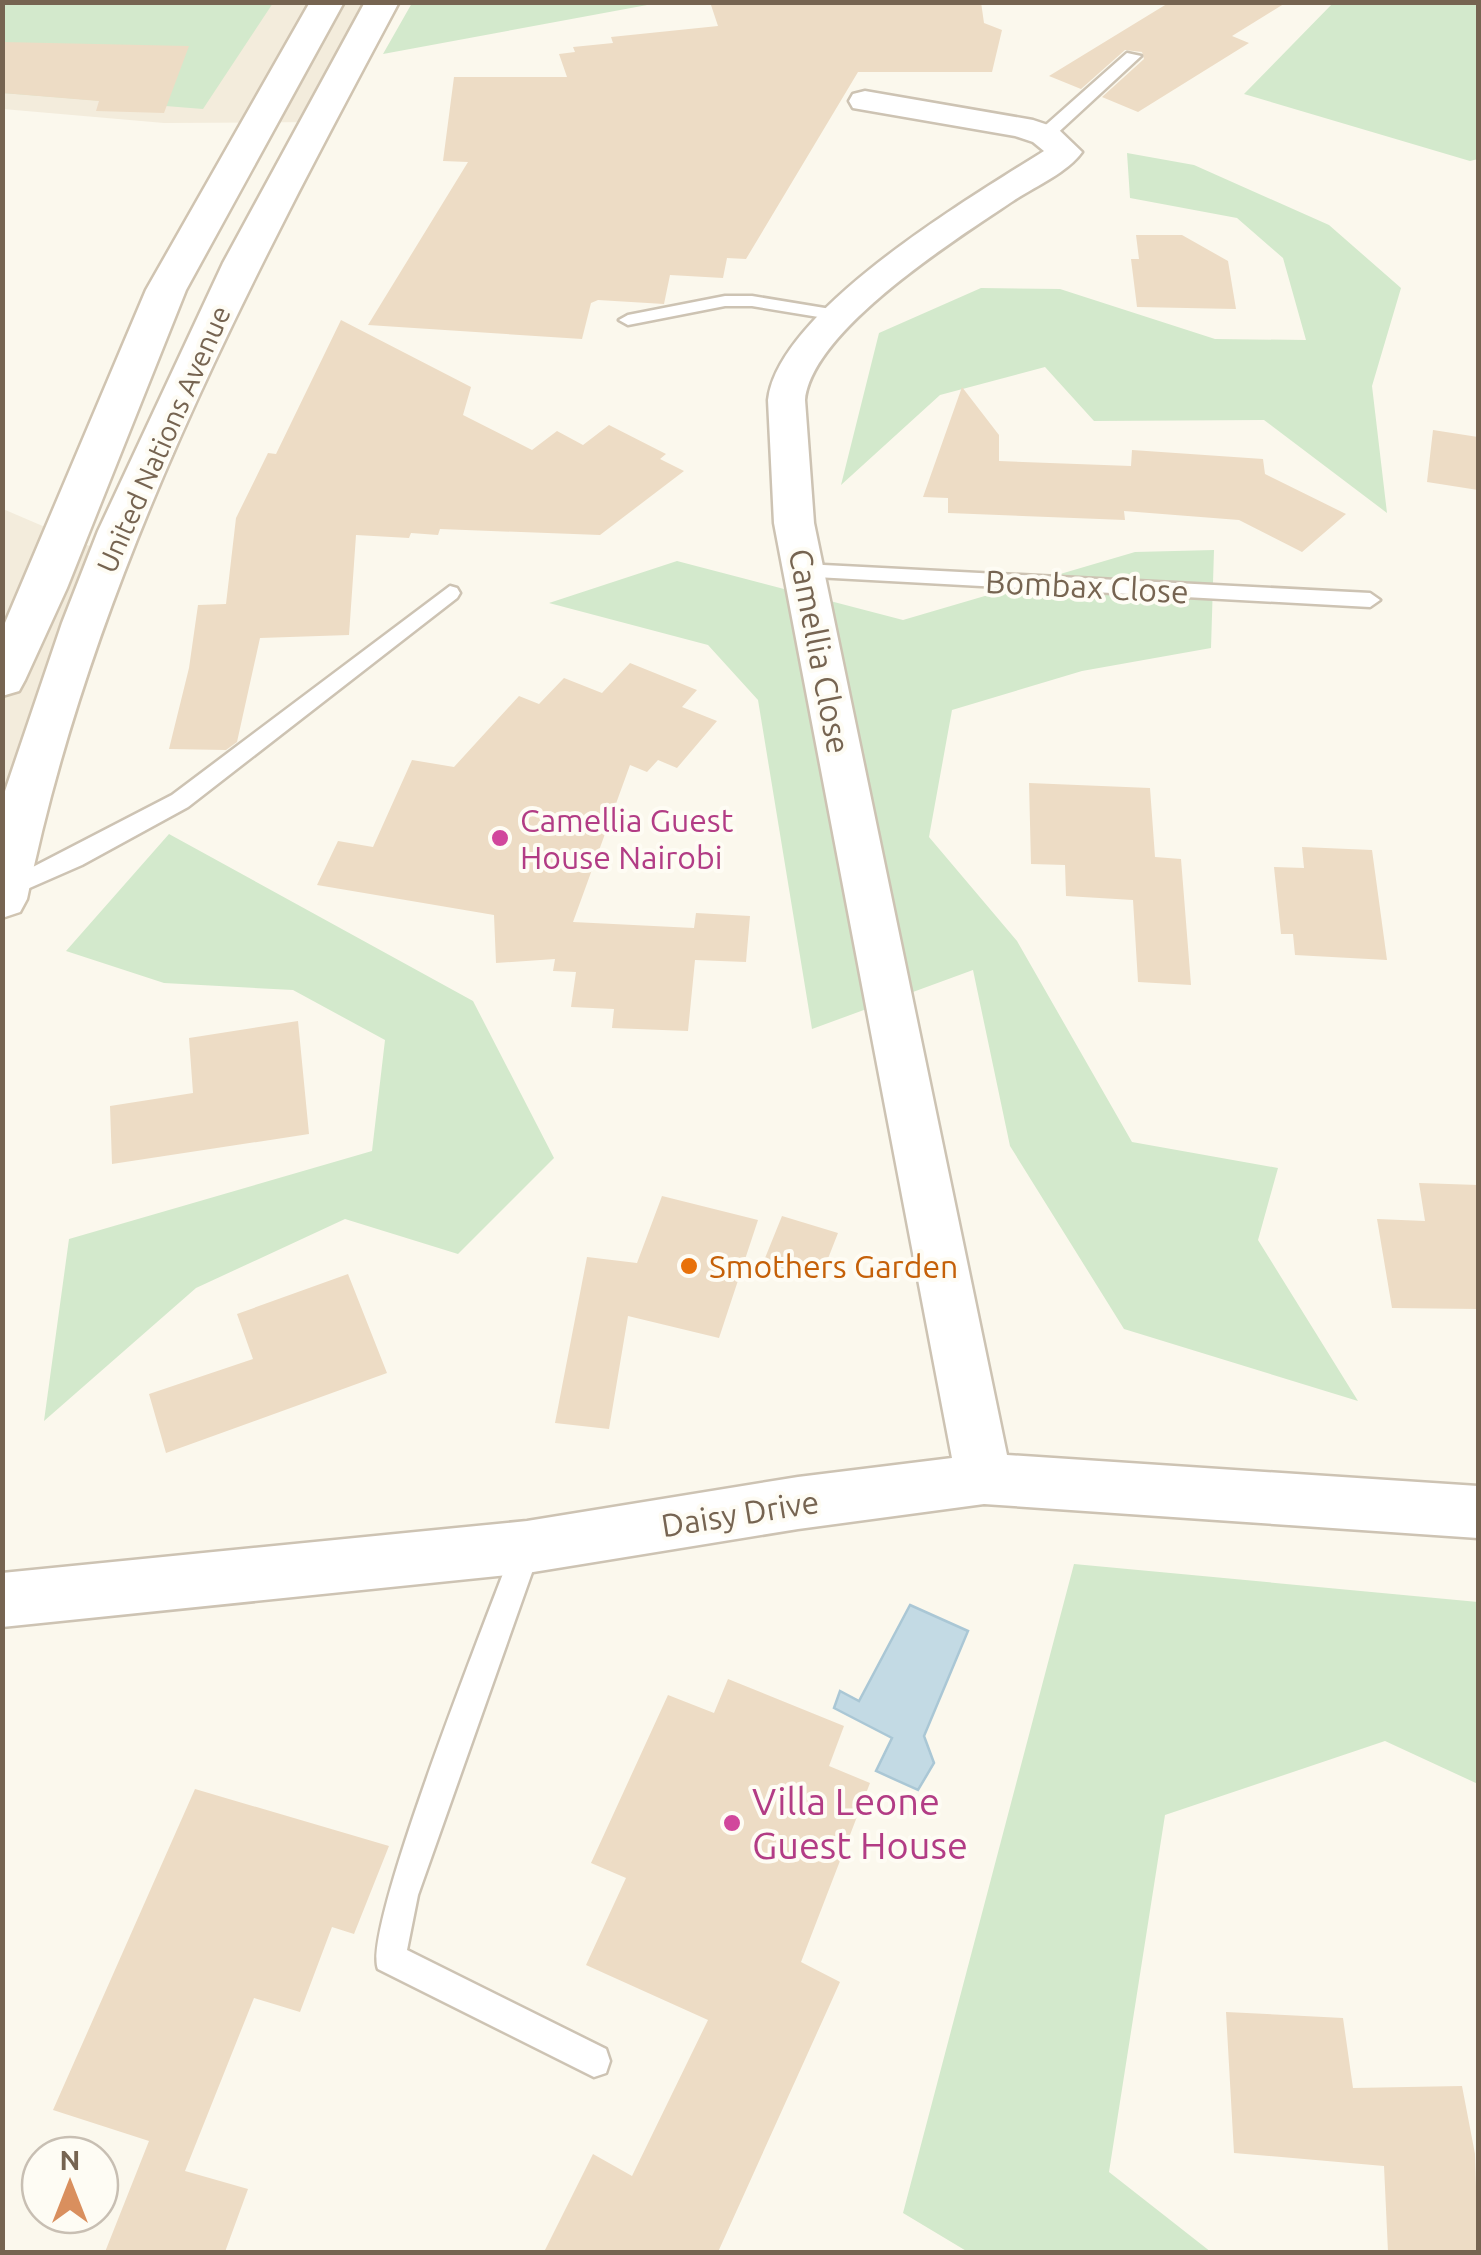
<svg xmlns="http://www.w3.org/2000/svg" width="1481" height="2255" font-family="Ubuntu,sans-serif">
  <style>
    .residential { fill: #f3ecdc }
    .green { fill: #d3e9cc }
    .water { fill: #c3dae4; stroke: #aac7d5; stroke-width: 2.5 }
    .building { fill: #eddcc5 }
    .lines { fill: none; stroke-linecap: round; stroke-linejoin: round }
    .lane-casing { stroke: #cdc3b3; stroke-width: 5 }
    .street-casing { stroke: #cdc3b3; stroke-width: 5 }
    .secondary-casing { stroke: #d0c4b1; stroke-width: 5 }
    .lane { fill: #fff; fill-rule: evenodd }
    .street { fill: #fff; fill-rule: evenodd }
    .secondary { fill: #fff; fill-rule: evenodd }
    .hotel-dot { fill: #d1479c; stroke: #fefcf4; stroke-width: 4 }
    .food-dot { fill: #e8710a; stroke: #fefcf4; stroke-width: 4 }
    .labels { text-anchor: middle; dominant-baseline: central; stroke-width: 8; stroke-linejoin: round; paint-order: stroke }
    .far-street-label { font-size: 28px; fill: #766451; stroke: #fefcf4 }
    .street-label { font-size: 32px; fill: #766451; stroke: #fefcf4 }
    .hotel-label { font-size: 32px; fill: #b23c85; stroke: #fefcf4; text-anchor: start }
    .food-label { font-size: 32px; fill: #c56008; stroke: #fefcf4; text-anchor: start }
    .near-hotel-label { font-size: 38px; fill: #b23c85; stroke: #fefcf4; text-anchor: start }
  </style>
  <rect width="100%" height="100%" fill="#fbf8ed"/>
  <path class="residential" d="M2,3h377l-65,119 -150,1 -161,-14z
    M3,509l119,51 -119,365z"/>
  <path class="green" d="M1334,2l144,1v156l-8,2 -226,-67z
    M2,3h271l-70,106 -200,-16z
    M412,3v-1l246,1 -275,51z
    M1127,153l67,12 135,60 72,63 -29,98 15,127 -123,-93 -170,1 -49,-54 -105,28 -99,90 38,-152 102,-45 79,1 155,50 91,1 -23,-82 -46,-40 -107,-20z
    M1214,550l-3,98 -129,23 -130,39 -23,127 88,104 115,201 146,26 -20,72 100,161 -234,-72 -114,-183 -37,-176 -161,59 -54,-329 -50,-55 -159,-42 128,-42 226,59 232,-68z
    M169,834l304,167 81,157 -96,96 -113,-35 -149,69 -152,133 25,-182 303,-88 13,-111 -92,-50 -129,-7 -98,-32z
    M1074,1564l404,38v182l-93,-43 -220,74 -56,357 102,80h-243l-65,-39z"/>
  <path class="water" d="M910,1605l58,26 -44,105 10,27 -16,27 -42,-19 16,-33 -58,-30 6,-17 19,10z"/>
  <path class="building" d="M710,2h271l3,21 18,7 -10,42h-134l-112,187 -19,-1 -4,20 -53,-3 -6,29 -66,-4 -7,3 -9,36 -214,-14 100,-163 -25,-1 11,-84h113l-8,-23 16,-2 -2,-5 40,-4 -2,-6 107,-11z
    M1170,2h117l-55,34 17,7 -111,69 -36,-15 42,-38 -2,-7 -17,-2 -44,39 -32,-13z
    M2,42l187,4 -25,67 -68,-2 3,-10 -97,-8z
    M1136,235h46l46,26 8,48 -99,-2 -6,-48h8z
    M341,320l130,67 -8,28 69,35 25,-19 26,14 26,-20 57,29 -6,5 24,12 -84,64 -160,-6 -2,6 -27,-2 -2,5 -53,-3 -7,100 -89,3 -23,104 -11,8 -57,-1 20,-81 9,-63 28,-1 10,-86 32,-65 8,1z
    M962,387l37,48v26l132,5 1,-16 131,9 2,15 81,40 -44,38 -63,-32 -115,-9 1,9 -177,-7v-15l-25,-1z
    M1433,430l45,7v53l-51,-8z
    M630,663l67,27 -15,17 35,14 -40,47 -19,-8 -11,12 -17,-7 -57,157 121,6 2,-15 54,3 -4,46 -51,-2 -7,71 -76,-3 2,-19 -43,-2 5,-35 -23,-1 2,-12 -59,4 -2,-48 -177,-30 21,-44 35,6 39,-87 42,7 65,-71 20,8 25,-26 38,15z
    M1029,783l121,5 5,69 26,2 10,126 -53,-3 -5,-82 -67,-4 -1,-31 -34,-1z
    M1302,847l70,3 15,110 -92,-5 -2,-21h-12l-7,-67 30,1z
    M298,1021l11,113 -197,30 -2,-58 83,-13 -4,-55z
    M1419,1183l59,2v124l-86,-1 -15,-89 48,2z
    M662,1196l96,24 -39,118 -91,-22 -19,113 -54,-6 32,-166 50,6z
    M782,1216l56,17 -18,46 -57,-16z
    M348,1274l39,99 -221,80 -17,-59 104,-35 -16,-45z
    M728,1679l116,47 -15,40 41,17 -69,179 39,20 -122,270h-174l49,-98 39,22 76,-156 -122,-55 40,-87 -35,-15 77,-168 46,18z
    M195,1789l194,57 -35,88 -22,-7 -32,85 -46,-14 -69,173 63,18 -23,63h-120l44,-111 -96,-31z
    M1226,2012l117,6 10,70 109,-2 13,68 3,98h-90l-4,-86 -150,-13z"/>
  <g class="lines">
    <defs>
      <path id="lane" d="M1127,53l14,3 -90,83h-12v-8z
        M725,296h27l91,15 9,5 -9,5 -91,-15h-27l-97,19 -9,-5 9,-5z
        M804,564l566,29 10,7 -10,7 -573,-31v-10z
        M450,586l7,2 3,5 -3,5 -269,209 -106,58 -80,35v-17l170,-88z
        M527,1534l10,4 4,9 -123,348 -11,55 199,99 4,12 -4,12 -12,4 -216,-108c-17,-39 113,-361 135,-422l4,-9z"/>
      <path id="street" d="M865,91l168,29 24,8 25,24c-15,21 -48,35 -69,49 -57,38 -201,129 -208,199l9,123 193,932 471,31v52l-494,-34 -186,25 -271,44 -525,54v-54l525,-52 271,-44 154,-19 -178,-935 -6,-123c10,-89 203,-203 276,-249l-11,-9 -18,-6 -162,-28 -4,-7 4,-7z"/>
      <path id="secondary" d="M310,2h34l-158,288 -119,298 -42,92 -6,11 -17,5v-66l144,-340z
        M365,2h34c-152,284 -308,579 -372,897l-7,13 -18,6v-118l60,-177 36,-92 125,-268z"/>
    </defs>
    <use href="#lane" class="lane-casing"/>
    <use href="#street" class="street-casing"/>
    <use href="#secondary" class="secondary-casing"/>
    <use href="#lane" class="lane"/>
    <use href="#street" class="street"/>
    <use href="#secondary" class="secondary"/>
  </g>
  <g class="hotel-dot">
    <circle cx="500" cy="838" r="10"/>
    <circle cx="732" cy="1823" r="10"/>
  </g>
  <circle class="food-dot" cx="689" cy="1266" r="10"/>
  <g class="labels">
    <g class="far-street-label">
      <text transform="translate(163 439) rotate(-66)">United Nations Avenue</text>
    </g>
    <g class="street-label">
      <text transform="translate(1087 586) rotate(3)">Bombax Close</text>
      <text transform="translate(820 651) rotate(79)">Camellia Close</text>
      <text transform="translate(740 1513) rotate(-9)">Daisy Drive</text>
    </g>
    <g class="hotel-label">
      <text x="520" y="820">Camellia Guest<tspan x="520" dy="37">House Nairobi</tspan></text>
    </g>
    <g class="food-label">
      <text x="709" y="1266">Smothers Garden</text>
    </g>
    <g class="near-hotel-label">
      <text x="752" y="1801">Villa Leone<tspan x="752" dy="44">Guest House</tspan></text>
    </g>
  </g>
  <rect width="1481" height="2255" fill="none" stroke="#766451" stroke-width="10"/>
  <g transform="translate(70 2185)"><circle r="48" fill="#fefcf4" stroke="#c8bfb3" stroke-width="2.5"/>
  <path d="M0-8L18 38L0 25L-18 38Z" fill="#d98f5e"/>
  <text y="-15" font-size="28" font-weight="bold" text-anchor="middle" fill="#766451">N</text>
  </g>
</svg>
